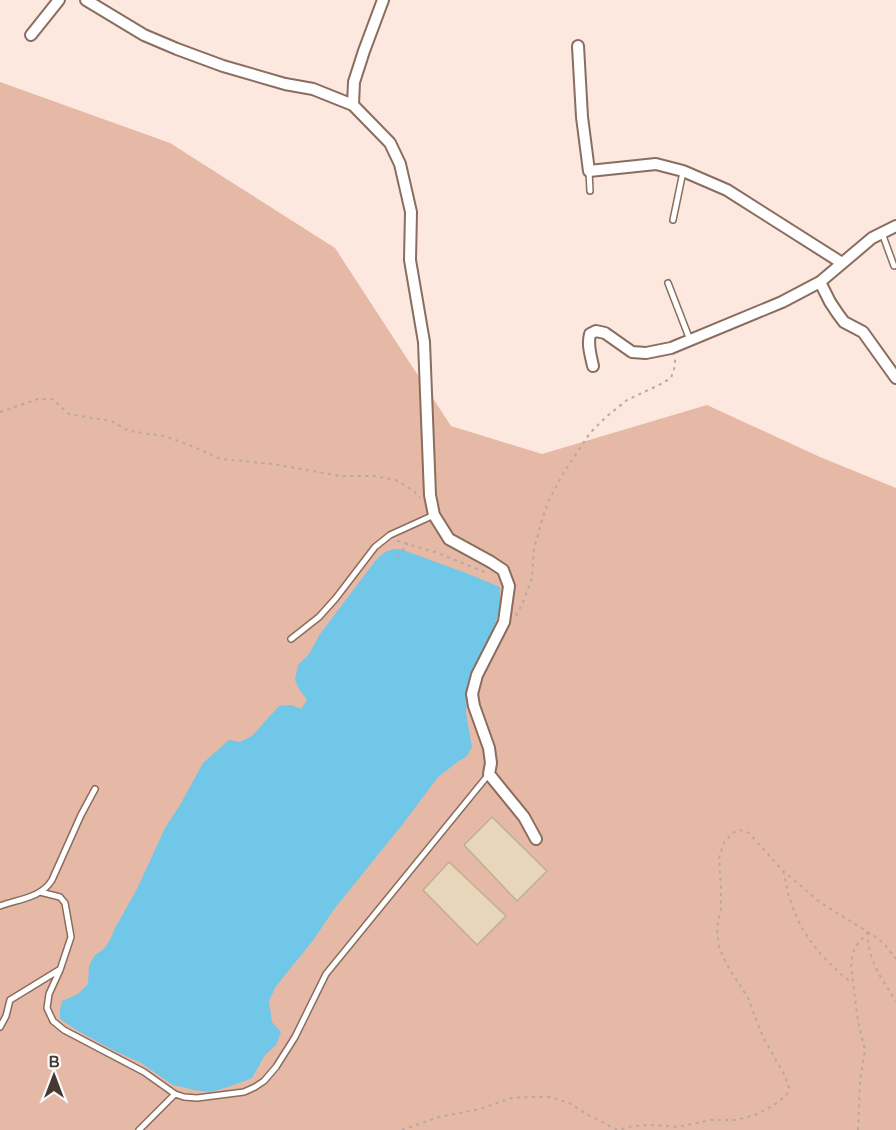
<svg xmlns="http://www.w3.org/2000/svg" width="896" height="1130" viewBox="0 0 896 1130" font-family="'Varela Round',sans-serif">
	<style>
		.green { fill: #e5b9a5 }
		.water { fill: #70c7e8 }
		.building { fill: #e8d6ba; stroke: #c1af93; stroke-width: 1.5 }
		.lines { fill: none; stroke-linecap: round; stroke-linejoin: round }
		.service-casing { stroke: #8a6d5f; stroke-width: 8 }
		.minor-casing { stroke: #8a6d5f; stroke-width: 14 }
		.path { stroke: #baa8a0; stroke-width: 2; stroke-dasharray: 3 4.5; stroke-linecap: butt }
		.service { stroke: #fff; stroke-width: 5 }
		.minor { stroke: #fff; stroke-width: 10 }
	</style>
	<rect width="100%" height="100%" fill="#fde8df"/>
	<path class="green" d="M0,82l170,61 165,105 116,178 91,28 165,-49 113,52 76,31v642h-896z"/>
	<path class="water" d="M394,549h6l66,24 34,14v23l-8,22 -21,47 -4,20 -1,14 6,34 -5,9 -11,7 -18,14 -36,48 -67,83 -24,35 -35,43 -7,15 3,21 9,10 -5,13 -11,10 -13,23 -18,7 -23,7 -17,-2 -21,-5 -32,-22 -28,-13 -35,-19 -18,-12v-9l2,-9 16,-7 10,-10 1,-18 5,-10 11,-8 6,-10 3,-8 23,-41 28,-61 15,-23 23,-42 26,-23 11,2 12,-6 27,-30 12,-1 10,4 6,-9 -8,-11 -4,-9 3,-15 11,-11 11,-20 56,-74 9,-8z"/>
	<path class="building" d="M492,817l55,54 -30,30 -53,-56z
		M449,862l57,54 -29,29 -54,-55z"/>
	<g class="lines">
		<defs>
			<path id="service" d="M589,171l1,20
				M673,220l10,-48
				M882,233l12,33
				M668,283l22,57
				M291,639l28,-22 17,-19 39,-51 15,-12 44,-20
				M40,892l20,5 5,6 6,34 -11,33 -11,24 -2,14 6,13 11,9 80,42 31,22 9,3 13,1 47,-6 11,-5 9,-6 12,-14 19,-30 31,-63 163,-200
				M0,906c19,-7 41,-8 52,-26l29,-65 14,-26
				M0,1027l6,-11 4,-16 49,-30
				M139,1130l36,-36"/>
			<path id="minor" d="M86,0l58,35 33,14 46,17 62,18 28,5 40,16
				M383,0l-19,51 -10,31 -1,23 37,38 10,21 11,48 -1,48 14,82 6,153 4,20 15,24 42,23 12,8 6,16 -5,36 -27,53 -5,19 2,12 15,42 2,15 -2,11 35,43 12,22
				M31,35l28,-35
				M578,46l4,71 7,54 67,-7 27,7 44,19 115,73
				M820,282l10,20 8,12 6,8 19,10 33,46
				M593,366c-2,-10 -6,-21 -3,-32l6,-3 9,2 27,19 14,1 25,-5 111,-46 38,-20 52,-44 24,-12"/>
		</defs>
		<use href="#service" class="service-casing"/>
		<use href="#minor" class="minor-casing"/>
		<path class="path" d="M0,412l38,-13h14l17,15 42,7 18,10 35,5 23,8 34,15 52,5 67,12h34l22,4 19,12 5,6
			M397,541l38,11 52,21
			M398,557l10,-14
			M516,616l8,-16 8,-22 2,-29 7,-26 8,-23 14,-26 27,-41 16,-16 21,-17 32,-15 12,-7 4,-12v-9
			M783,871c3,10 4,21 8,31 9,32 35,61 61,81
			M868,932c-1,27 14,48 28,69
			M402,1130l37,-13 41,-8 31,-11 20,-1h19l19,6 21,13 28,14 15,-4 17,-1 28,2 33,-7h25l19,-5 19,-10 12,-9 3,-8 -4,-12 -22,-39 -15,-39 -21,-33 -8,-18 -2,-19 4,-20v-20l-2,-30 5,-16 10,-10 6,-2 9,3 34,38 38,32 55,34 10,9 10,13
			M858,1130l2,-49 5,-31 -7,-29 -7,-54 1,-11 3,-9 12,-14"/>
		<use href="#service" class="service"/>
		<use href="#minor" class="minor"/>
	</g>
	<g transform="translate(54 1076)" stroke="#fafafa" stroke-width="4.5" paint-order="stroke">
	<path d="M0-4.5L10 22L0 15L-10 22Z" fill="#463933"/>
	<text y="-9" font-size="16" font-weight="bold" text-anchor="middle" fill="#463933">B</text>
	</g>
</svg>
